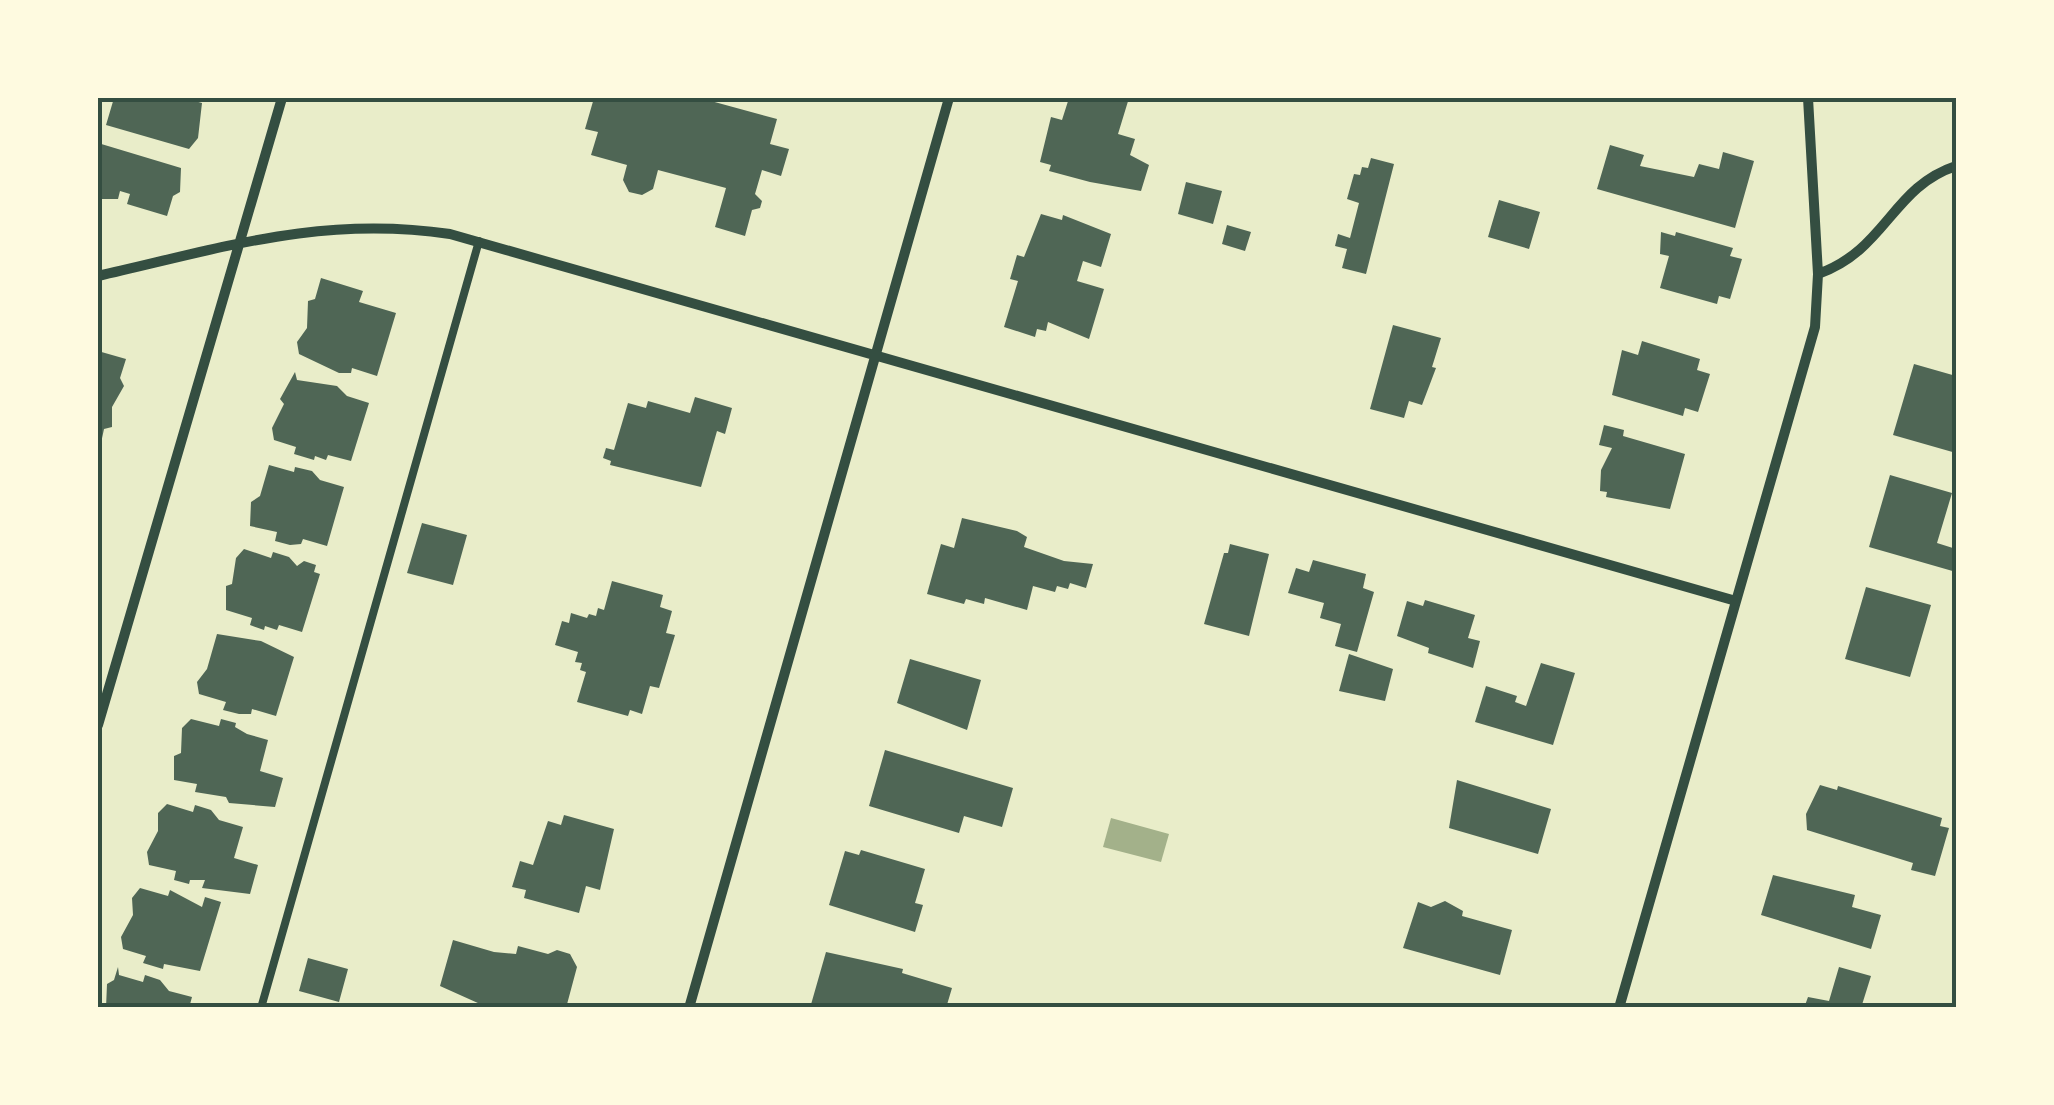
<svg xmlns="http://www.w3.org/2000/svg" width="2054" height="1105" viewBox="0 0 2054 1105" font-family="Merriweather,serif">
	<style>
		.water { fill: #a3b18a }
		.building { fill: #4f6655 }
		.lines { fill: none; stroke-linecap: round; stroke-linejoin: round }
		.service { stroke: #344e41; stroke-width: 8 }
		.minor { stroke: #344e41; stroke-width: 10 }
		.neatline { fill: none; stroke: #344e41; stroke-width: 4 }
	</style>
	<rect width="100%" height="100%" fill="#e9edc9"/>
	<path class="water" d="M1111,818l58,16 -8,28 -58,-15z"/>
	<path class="building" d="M114,98h70l18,5 -4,35 -9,11 -83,-24z
		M594,98h106l77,21 -7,25 19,5 -8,27 -19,-6 -7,24 7,7 -2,7 -8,2 -7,26 -30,-9 11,-39 -68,-18 -5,19 -11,6 -13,-3 -6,-12 4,-15 -36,-10 7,-23 -13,-3z
		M1069,98h60l-11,36 17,5 -5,16 19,10 -8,26 -51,-9 -41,-11 2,-6 -11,-3 11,-45 11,3z
		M98,143l83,25 -1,24 -7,4 -6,20 -40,-12 3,-10 -10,-3 -2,8h-20z
		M1610,145l34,10 -4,11 54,11 5,-13 20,5 4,-17 31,9 -19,67 -138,-39z
		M1371,158l23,6 -28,110 -24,-6 5,-19 -12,-3 3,-12 12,4 9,-35 -12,-4 7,-25 6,1 2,-8 6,1z
		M1186,182l36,9 -9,33 -35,-10z
		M1499,200l41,12 -11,37 -41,-12z
		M1041,214l21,6 1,-5 48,19 -10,33 -18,-6 -6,20 27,8 -15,50 -41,-17 -2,9 -9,-2 -2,8 -31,-10 14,-46 -8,-2 7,-24 7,2z
		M1227,225l24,7 -6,19 -23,-7z
		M1661,232l14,4 1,-4 57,16 -3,8 12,3 -12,40 -11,-3 -2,8 -57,-16 9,-32 -9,-2z
		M321,278l42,13 -4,11 37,11 -19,63 -25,-8 -1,5h-12l-40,-19 -2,-12 10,-14 1,-27 7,-2z
		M1393,325l48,13 -9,29 4,1 -14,37 -13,-4 -5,17 -34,-9z
		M1642,341l58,18 -3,11 13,4 -12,38 -13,-4 -2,8 -71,-21 10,-45 16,5z
		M98,351l28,8 -6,19 4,8 -12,21v20l-8,2 -3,14z
		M1914,364l42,12v77l-63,-18z
		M295,372l2,8 40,6 10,10 22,7 -18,58 -23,-6 -2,5 -11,-4 -1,4 -20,-6 2,-7 -22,-7 -2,-12 12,-24 -4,-5z
		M695,397l37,11 -7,26 -8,-3 -16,56 -91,-22 1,-4 -8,-3 3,-10 8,2 14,-47 18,5 2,-7 42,12z
		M1604,425l20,5 -1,6 62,18 -15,55 -64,-12 1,-5 -7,-1 1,-21 11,-22 -13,-3z
		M269,465l25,7 1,-5 17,4 8,9 24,7 -17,59 -24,-7 -2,5 -11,1 -15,-4 2,-9 -27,-6 1,-24 9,-6z
		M1890,475l62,18 -15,50 19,6v23l-87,-25z
		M962,518l55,13 10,6 -3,10 40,14 29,3 -7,24 -16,-5 -2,6 -11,-3 -2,6 -22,-6 -6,24 -42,-12 -1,6 -18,-5 -2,5 -37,-10 14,-50 13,4z
		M422,523l45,12 -14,50 -46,-12z
		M1230,544l39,10 -20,82 -45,-12 20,-71h4z
		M244,549l27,9 2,-6 16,5 8,9 7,-5 12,4 -2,7 6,2 -18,58 -23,-7 -2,5 -12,-4 -1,4 -14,-5 2,-7 -26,-8v-24l6,-2 4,-26z
		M1313,560l53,14 -3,14 11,4 -17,60 -22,-6 6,-22 -21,-6 4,-15 -36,-10 8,-25 13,4z
		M612,581l51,14 -3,12 12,4 -6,22 9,2 -16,53 -9,-2 -8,28 -12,-4 -2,6 -51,-14 9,-30 -6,-2 2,-7 -7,-1 3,-10 -23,-7 7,-24 7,2 2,-10 16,5 2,-4 7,2 2,-8 6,2z
		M1866,587l65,18 -21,72 -65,-18z
		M1425,600l50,15 -7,23 12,3 -7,27 -45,-15 1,-5 -32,-12 10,-35 16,5z
		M217,634l44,7 33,16 -18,59 -24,-7 -1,5h-12l-16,-4 3,-8 -27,-8 -2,-12 10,-13z
		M1349,654l44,15 -8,32 -46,-10z
		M910,659l71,21 -14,50 -70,-27z
		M1541,663l34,10 -22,72 -78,-23 11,-36 31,10 -2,6 11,4z
		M191,719l28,7 2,-7 15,4 -1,4 12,7 21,6 -8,31 23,7 -8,29 -46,-4 -3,-6 -31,-5 2,-8 -23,-4v-24l7,-3 1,-25z
		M885,750l128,38 -11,39 -38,-11 -5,17 -90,-27z
		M1457,780l94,29 -13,45 -89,-26z
		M1820,785l17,5 1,-4 104,32 -2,8 9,2 -14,48 -24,-6 2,-7 -106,-33 -1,-16z
		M167,804l26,8 2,-7 16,5 8,10 24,7 -9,31 24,7 -8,29 -48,-6 3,-8h-15l-1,4 -15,-4 2,-9 -27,-6 -2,-13 11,-21v-18z
		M564,815l50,14 -14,61 -14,-4 -7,27 -55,-15 2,-8 -14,-3 8,-26 13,4 15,-44 13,4z
		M861,850l64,19 -10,34 8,2 -8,27 -86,-27 16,-54 14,4z
		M1773,875l82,20 -3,12 29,8 -10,34 -110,-34z
		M140,888l28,8 2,-6 32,17 3,-10 16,5 -21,69 -36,-7 -1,5 -20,-6 3,-7 -23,-7 -2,-12 12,-22 -1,-17z
		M1445,901l18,10 -1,5 50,14 -12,45 -97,-27 15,-46 13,5z
		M453,940l41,12 22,2 2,-8 30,8 9,-4 13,4 7,13 -11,41h-77l-49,-22z
		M826,952l77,17 -1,4 50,15 -6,20h-136z
		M308,958l40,11 -9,33 -40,-11z
		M118,967l1,8 24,7 2,-7 15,5 9,11 23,6 -3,11h-83l1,-24 7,-4z
		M1839,967l32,9 -10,32h-57l4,-11 21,4z"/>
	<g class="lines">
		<path class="service" d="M261,1008l218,-767"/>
		<path class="minor" d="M1818,274c68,-24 74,-87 138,-108
			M98,276c124,-28 223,-61 352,-42l1286,367
			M98,725l184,-627
			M689,1008l260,-910
			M1619,1008l196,-681 3,-53 -10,-176"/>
	</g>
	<rect width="2054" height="1105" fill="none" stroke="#fefae0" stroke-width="200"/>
	<rect x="100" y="100" width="1854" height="905" class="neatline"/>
</svg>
